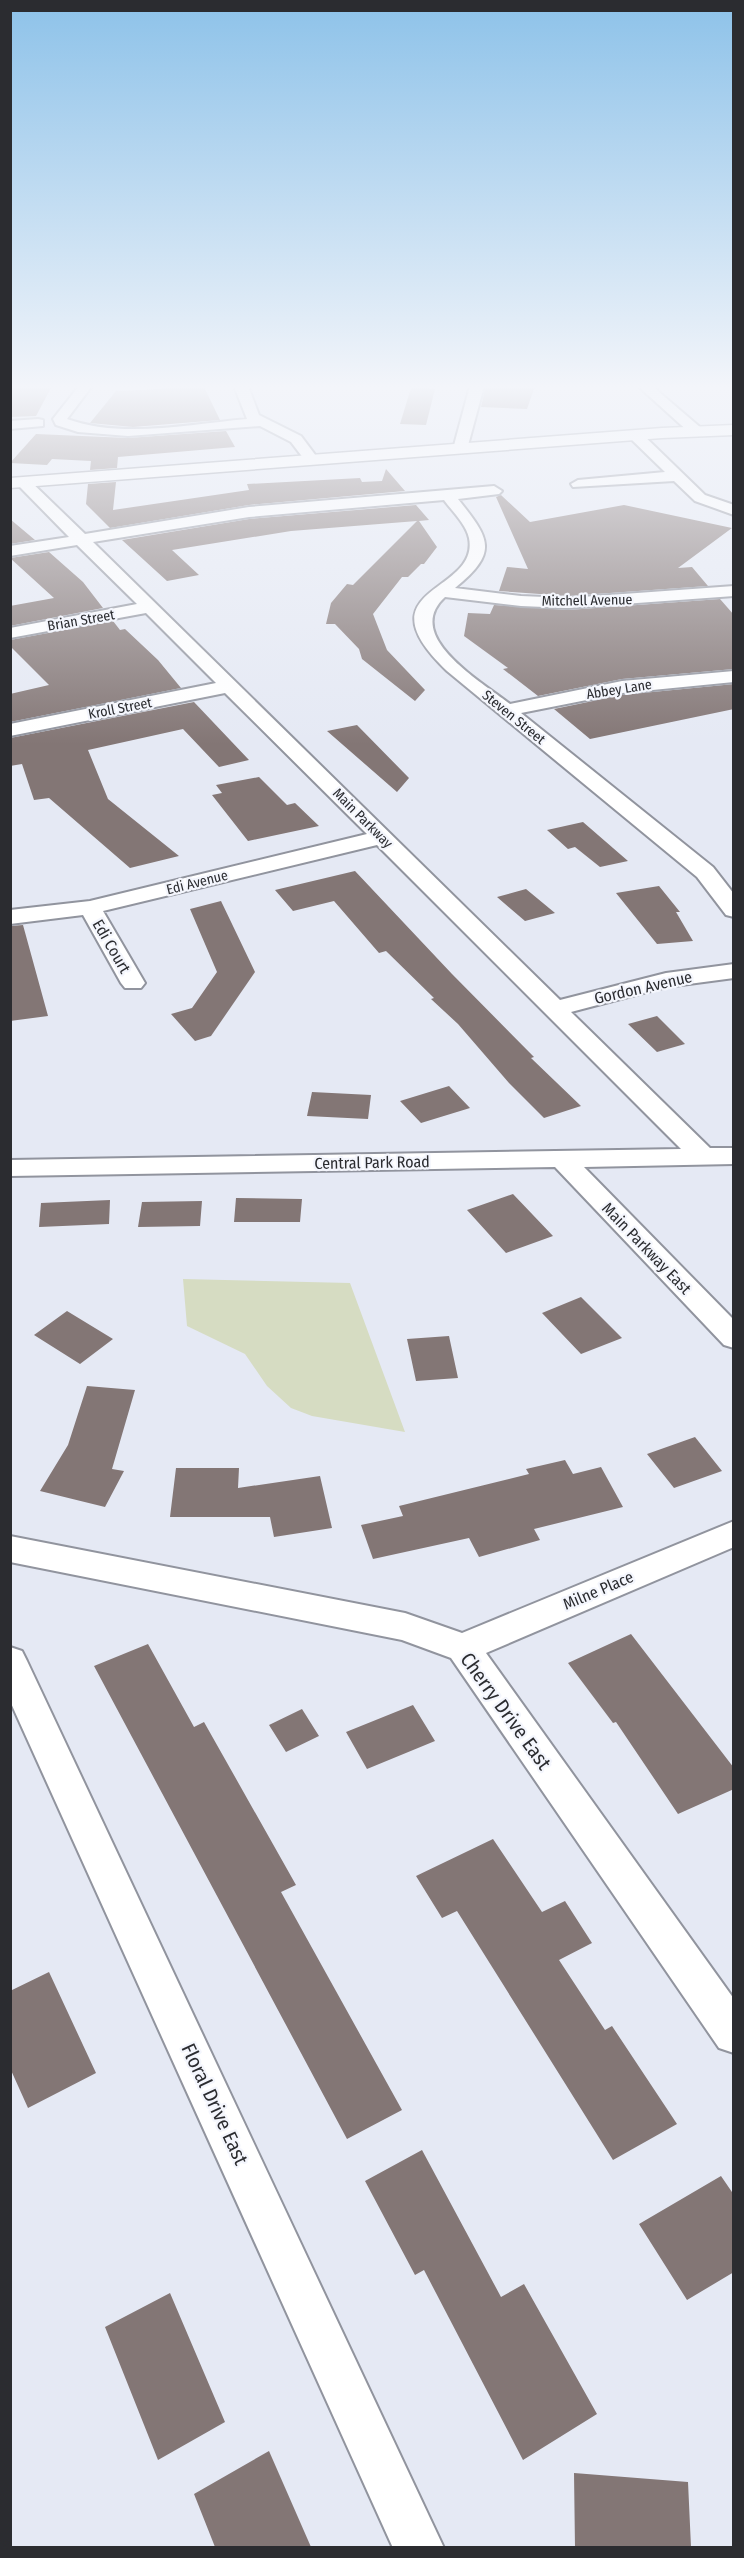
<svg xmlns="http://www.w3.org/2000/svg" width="744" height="2558" viewBox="0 0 744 2558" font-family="'Fira Sans Condensed',sans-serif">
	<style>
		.green { fill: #d6dcc2 }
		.building { fill: #837675 }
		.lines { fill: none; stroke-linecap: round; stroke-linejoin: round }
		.minor-casing { stroke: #91949e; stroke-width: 4 }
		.major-casing { stroke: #91949e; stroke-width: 3 }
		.minor { fill: #fff; fill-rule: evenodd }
		.major { fill: #fff; fill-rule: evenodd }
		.labels { text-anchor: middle; stroke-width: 4.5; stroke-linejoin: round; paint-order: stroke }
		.far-street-label { font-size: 14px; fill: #2b2c30; stroke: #f4f6fd }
		.street-label { font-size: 16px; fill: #2b2c30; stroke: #f4f6fd }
		.near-street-label { font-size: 20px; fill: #2b2c30; stroke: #f4f6fd }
	</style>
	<rect width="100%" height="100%" fill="#e5e9f4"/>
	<path class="green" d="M183,1279l167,4 55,149 -93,-16 -21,-8 -24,-22 -22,-32 -58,-28z"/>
	<path class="building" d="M10,386h42l-16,30 -26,1z
		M486,386h49l-8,23 -46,-2z
		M204,387l16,33 -87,7 -43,-4 26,-32z
		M411,388l24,1 -9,36 -26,-1z
		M226,431l9,16 -117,10 -1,11 -27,2 1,-9 -39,-2 -5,6 -37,-2 26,-29 92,4z
		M386,469l19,22 -156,14 -139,23 -24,-24 2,-20 28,-2 -3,28 136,-20 -2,-6 113,-6 2,4 20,-1z
		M501,495l29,27 94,-17 108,23 -54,40 14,-1 16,19 -140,10 -69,-5 8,-24 21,2 -32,-72z
		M416,505l13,15 -10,1 18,26 -13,17h-3l-13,13h-6l-29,37 14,36 38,40 -10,11 -53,-42 -3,-10 -24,-25h-9l5,-21 16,-19 6,1 64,-64 -126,10 -119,19 27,25 -32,6 -45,-41 127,-21z
		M10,519l25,21 -25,4z
		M49,552l34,30 20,26 -93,18v-20l44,-8 -44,-40z
		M720,599l14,16v54l-112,10 -84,17 -35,-27 5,-1 -44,-32 4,-23 22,1 4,-9 74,5z
		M113,621l7,9 5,-1 33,31 23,28 -171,34v-28l39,-9 -39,-39v-6z
		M734,684v25l-144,30 -36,-30 68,-14z
		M194,702l55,58 -30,7 -36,-38 -95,21 20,49 71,57 -49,12 -81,-70 -15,2 -12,-36 -12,2v-28z
		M357,725l52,53 -12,14 -70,-61z
		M259,777l28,28 8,-2 24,23 -71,15 -36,-46 10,-2 -6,-8z
		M583,822l45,39 -28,6 -25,-20 -7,2 -21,-19z
		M355,871l97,103 82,83 -3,1 50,48 -37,12 -35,-35 -51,-59 -27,-25 3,-1 -48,-47 -7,2 -45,-52 -41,10 -18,-21z
		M659,886l21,26h-4l17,29 -36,3 -41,-51z
		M526,889l29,24 -30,8 -28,-24z
		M221,901l34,71 -44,64 -16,5 -24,-27 21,-6 25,-36 -27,-63z
		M23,925l25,91 -38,5v-95z
		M657,1016l28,28 -28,8 -29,-28z
		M449,1086l21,22 -49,15 -21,-22z
		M312,1092l59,3 -3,24 -61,-3z
		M513,1194l40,42 -47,17 -39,-43z
		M236,1198l66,1 -2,23h-66z
		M110,1200l-1,24 -70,3 2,-24z
		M202,1201l-2,25 -62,1 4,-25z
		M581,1297l41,41 -41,16 -39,-41z
		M67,1311l46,28 -33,25 -46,-29z
		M449,1336l9,42 -42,3 -9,-42z
		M87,1386l48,4 -23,79 12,2 -19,36 -65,-16 28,-46z
		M695,1437l27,34 -48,17 -27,-34z
		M565,1460l8,14 28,-7 22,40 -89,22 6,11 -61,17 -10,-19 -96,21 -12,-34 42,-9 -4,-10 130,-32 -3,-5z
		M176,1468h63l-1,20 82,-12 12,52 -58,9 -4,-20h-100z
		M631,1634l103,134v21l-56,25 -62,-92 -3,1 -45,-60z
		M148,1644l46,83 10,-5 92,163 -15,7 121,218 -55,29 -253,-473z
		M413,1705l22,36 -68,28 -21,-37z
		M302,1709l17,27 -33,16 -17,-27z
		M493,1839l49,73 23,-11 27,42 -33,17 46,70 7,-4 65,98 -64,36 -156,-249 -15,7 -26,-42z
		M49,1972l47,101 -68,35 -18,-40v-77z
		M422,2150l79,147 23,-13 73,130 -74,46 -99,-190 -9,5 -50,-94z
		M721,2176l13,19v77l-47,28 -48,-76z
		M170,2293l55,129 -67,38 -53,-133z
		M269,2451l42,96h-96l-21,-53z
		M574,2473l114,9 3,65h-116z"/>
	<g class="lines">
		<defs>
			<path id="minor" d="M79,386h13l-25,33c55,20 123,5 180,0l-13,-33h14l11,29 42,21 18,24 -2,3h-10l-16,-21 -31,-16 -132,10 -50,-4 -22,-7 -3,-6z
				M470,386h14l-17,63 -7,4 -7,-4z
				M638,386h14l49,42v6h-10z
				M38,419l5,1v6l-33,3v-8z
				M635,431l5,1 65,63 29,10v10l-39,-14 -21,-20 -101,6 -2,-3 7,-4 87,-8 -35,-34 -2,-3z
				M23,478l5,1 57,55 164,-27 245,-21 8,5 -3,3 -41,5c32,40 41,53 -3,89l66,8 47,2 166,-12v10l-166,12 -47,-2 -76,-9c-43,39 36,84 65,107l112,-23 112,-10v11l-112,11 -101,20 192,154 21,27v23l-8,-2 -29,-38 -250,-206c-89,-85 33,-77 22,-133 -3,-14 -17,-27 -25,-38l-195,17 -156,25 467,458 106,-27 68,-9v14l-68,9 -95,25 139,136h24v16l-150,3 150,153v28l-10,-3 -169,-178 -545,9v-16l671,-11 -304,-304 -274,66 42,72 -4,5h-16l-4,-5 -38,-68 -73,9v-14l80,-9 277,-67 -142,-141 -215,43v-12l206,-41 -70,-70 -136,25v-10l127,-24 -60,-59 -67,11v-10l59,-9 -51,-52 -2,-3 2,-3z
				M734,1521v26l-248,106 248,346v54l-15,-5 -268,-390 -49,-18 -392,-78v-26l395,77 57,20z
				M10,1647l12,4 5,10 417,887h-51l-383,-847z"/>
			<path id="major" d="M734,425v10l-72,3 -652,50v-10l652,-50z"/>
		</defs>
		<use href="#minor" class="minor-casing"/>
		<use href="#major" class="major-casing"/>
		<use href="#minor" class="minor"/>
		<use href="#major" class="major"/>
	</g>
	<linearGradient id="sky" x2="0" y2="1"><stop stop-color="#8dc2e9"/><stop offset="0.52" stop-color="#f3f5fa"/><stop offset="1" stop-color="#f3f5fa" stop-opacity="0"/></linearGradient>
	<rect width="744" height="744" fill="url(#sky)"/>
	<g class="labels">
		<g class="far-street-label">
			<text transform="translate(587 600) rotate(-1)" y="5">Mitchell Avenue</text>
			<text transform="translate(81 620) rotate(-10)" y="5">Brian Street</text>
			<text transform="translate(619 689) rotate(-9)" y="5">Abbey Lane</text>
			<text transform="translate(120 708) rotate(-11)" y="5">Kroll Street</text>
			<text transform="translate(514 717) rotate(39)" y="5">Steven Street</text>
			<text transform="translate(363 818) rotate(45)" y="5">Main Parkway</text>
			<text transform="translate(197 882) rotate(-14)" y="5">Edi Avenue</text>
		</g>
		<g class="street-label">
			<text transform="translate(112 946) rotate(60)" y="6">Edi Court</text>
			<text transform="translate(643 987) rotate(-13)" y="6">Gordon Avenue</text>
			<text transform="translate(372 1162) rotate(-1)" y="6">Central Park Road</text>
			<text transform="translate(647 1248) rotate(46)" y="6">Main Parkway East</text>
			<text transform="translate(598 1590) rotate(-23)" y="6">Milne Place</text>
		</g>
		<g class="near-street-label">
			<text transform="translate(506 1711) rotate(54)" y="7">Cherry Drive East</text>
			<text transform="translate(215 2104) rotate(65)" y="7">Floral Drive East</text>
		</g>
	</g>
	<rect width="744" height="2558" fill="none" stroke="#2b2c30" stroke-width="24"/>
</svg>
